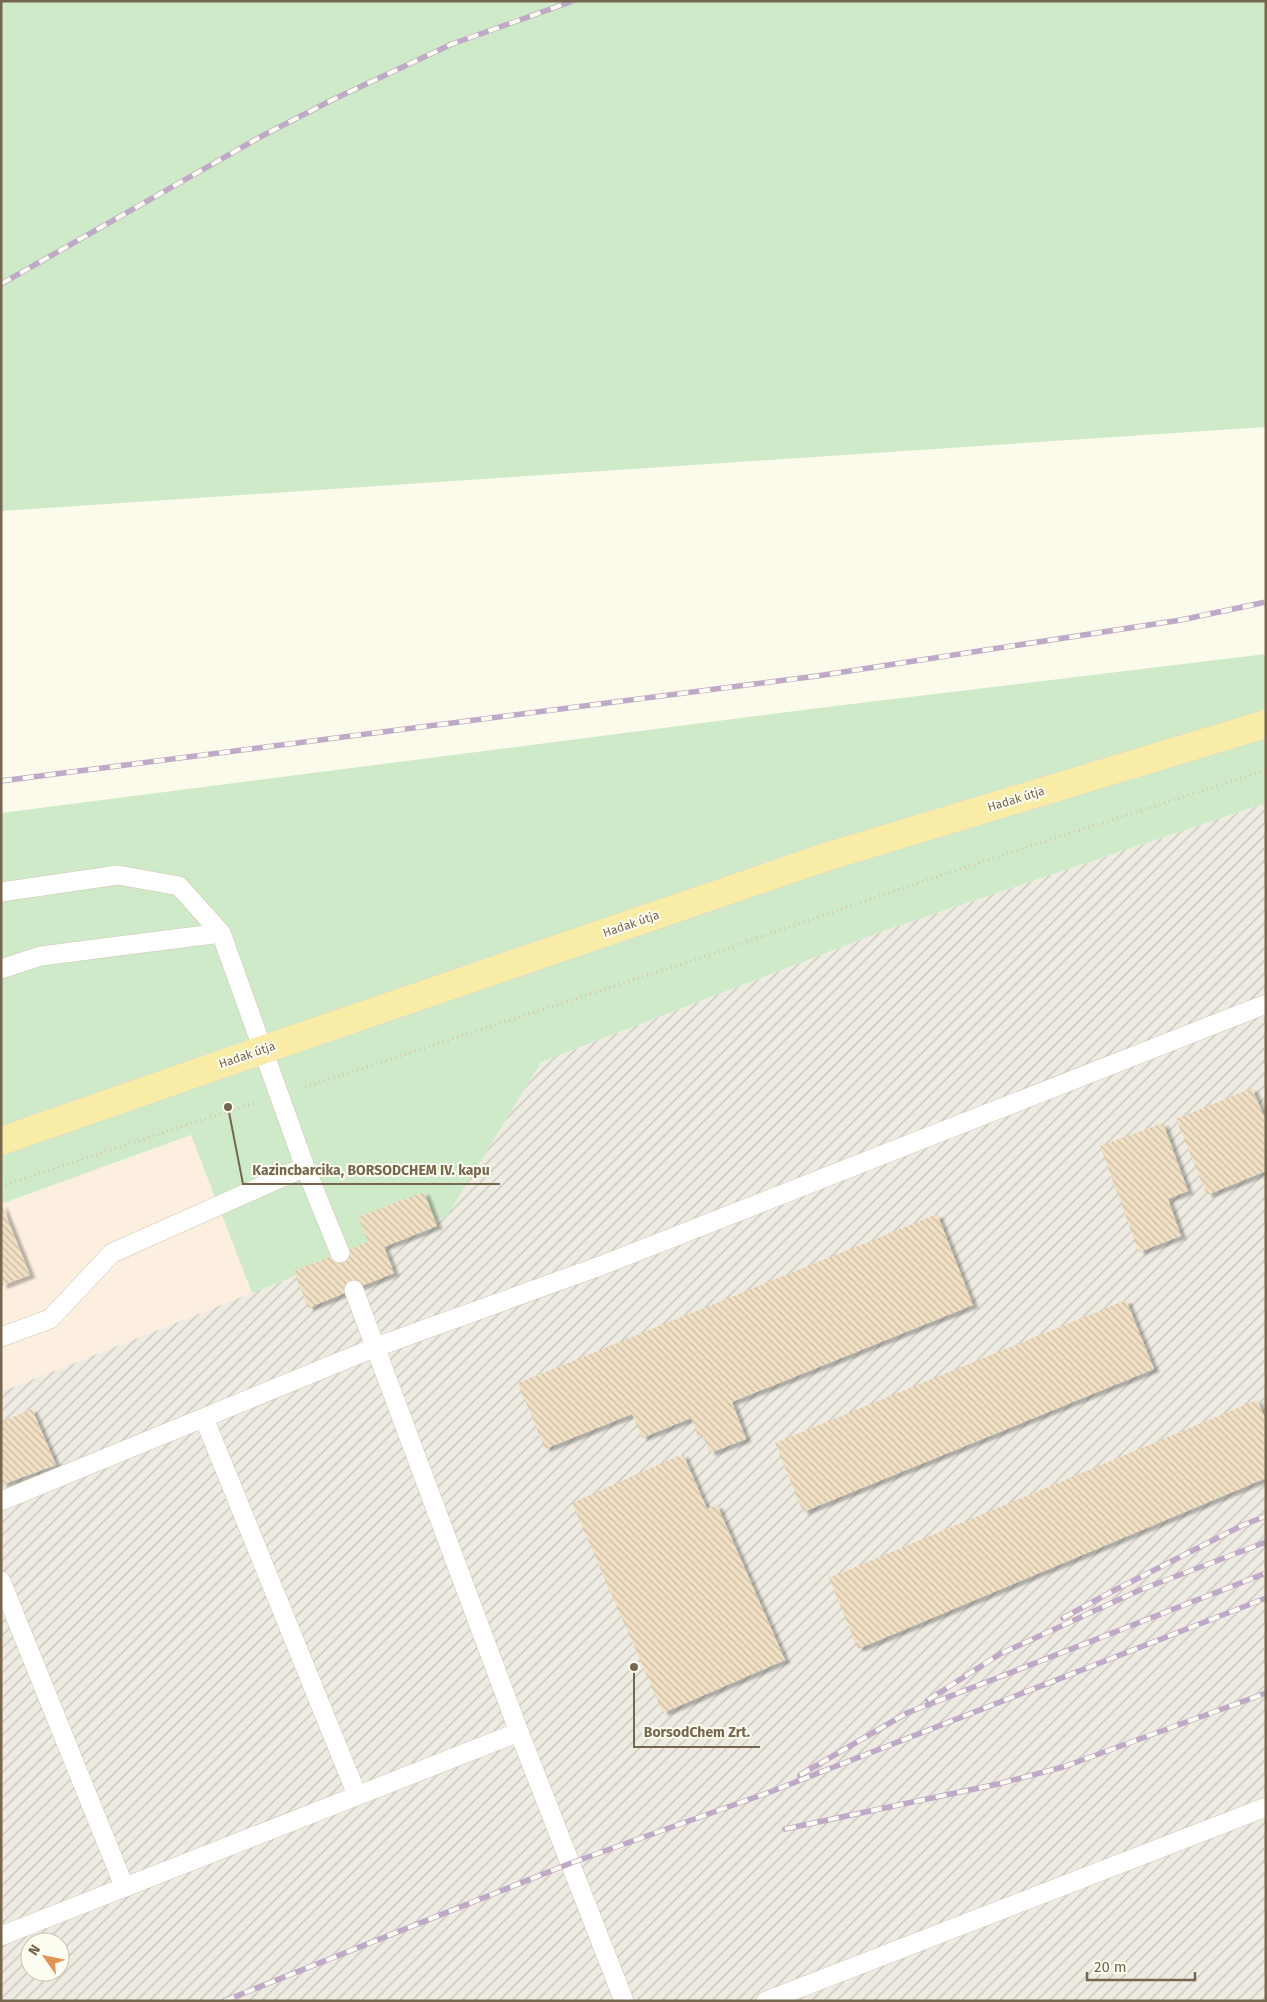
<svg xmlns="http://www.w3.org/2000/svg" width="1267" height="2002" viewBox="0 0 1267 2002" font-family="'Fira Sans',sans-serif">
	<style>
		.commercial { fill: #fcefe0 }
		.industrial { fill: url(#industrial-furrows); fill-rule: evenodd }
		.green { fill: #cfeac9 }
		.building { fill: url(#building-back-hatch); filter: url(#shadow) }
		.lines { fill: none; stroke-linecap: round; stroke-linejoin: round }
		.service-casing { stroke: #cfc5b0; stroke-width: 20 }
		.primary-casing { stroke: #dcd7d1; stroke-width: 29 }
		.path { stroke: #d7c4a6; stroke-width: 3; stroke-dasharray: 1 4; stroke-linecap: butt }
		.service { stroke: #fff; stroke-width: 19 }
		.primary { stroke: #f8eca7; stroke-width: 28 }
		.rail-casing { stroke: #c0a8c7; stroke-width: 5.5 }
		.rail { stroke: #fefdf2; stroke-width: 4; stroke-dasharray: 11; stroke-linecap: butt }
		.labels { text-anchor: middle; stroke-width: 4; stroke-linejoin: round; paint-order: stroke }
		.street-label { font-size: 12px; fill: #77664e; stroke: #fefdf2 }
		.leader { fill: none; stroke: #77664e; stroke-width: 2 }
		.callout-dot { fill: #77664e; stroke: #fefdf2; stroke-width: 2 }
		.callout-label { font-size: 14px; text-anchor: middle; font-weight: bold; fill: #77664e; stroke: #fefdf2; stroke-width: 4; stroke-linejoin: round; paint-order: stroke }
	</style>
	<defs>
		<pattern id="industrial-furrows" width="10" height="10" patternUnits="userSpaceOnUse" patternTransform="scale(1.25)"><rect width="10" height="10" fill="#eeebe3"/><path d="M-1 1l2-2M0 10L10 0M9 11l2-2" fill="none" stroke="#c6c2ba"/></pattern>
		<pattern id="building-back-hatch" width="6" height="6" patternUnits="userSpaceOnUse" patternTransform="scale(1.25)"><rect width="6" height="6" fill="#f1e0c4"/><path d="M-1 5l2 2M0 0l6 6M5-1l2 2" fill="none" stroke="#c8b9a1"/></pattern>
		<filter id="shadow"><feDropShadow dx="5.5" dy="3" stdDeviation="1" flood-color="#0004"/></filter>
	</defs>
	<rect width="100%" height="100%" fill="#fcfaeb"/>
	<path class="commercial" d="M191,1135l61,158 -251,99v-188z"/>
	<path class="industrial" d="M1266,803v1198h-1265v-609l445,-176 95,-154 345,-132zM30,1942h30v30h-30z"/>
	<path class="green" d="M1,1h1265v426l-1265,84z
		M1266,654v149l-380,127 -345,132 -94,154 -195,77 -61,-158 -190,69v-391l826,-106z"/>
	<path class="building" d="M1252,1088l14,33v50l-59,24 -31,-76z
		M1163,1123l25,68 -20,8 13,37 -42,16 -39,-106z
		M424,1192l13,34 -53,21 10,26 -86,35 -14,-37 74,-29 -10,-25z
		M1,1203l29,72 -29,11z
		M937,1214l36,91 -241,97 14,37 -36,14 -8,-19 -4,2 -7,-18 -49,20 -10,-24 -87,35 -27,-66z
		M1126,1300l28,69 -351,143 -28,-69z
		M1257,1400l9,20v58l-408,171 -29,-71z
		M32,1409l24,56 -55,20v-63z
		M683,1454l24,55 10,-4 68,155 -122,53 -91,-210z"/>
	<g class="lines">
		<defs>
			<path id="service" d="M1,892l117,-17 61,11 42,47 84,234 35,86
				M1,969l40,-13 180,-23
				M354,1290l165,442 105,269
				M1,1337l49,-18 62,-66 193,-86
				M204,1418l153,377
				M1,1501l375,-154 224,-81 666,-262
				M1,1581l123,305
				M1,1936l518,-204
				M766,2001l500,-194"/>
			<path id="primary" d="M1,1141l261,-91 564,-193 440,-133"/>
		</defs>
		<use href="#service" class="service-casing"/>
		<use href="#primary" class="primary-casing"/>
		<path class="path" d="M305,1087l380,-124 259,-89 322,-104
			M1,1186l253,-83"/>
		<use href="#service" class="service"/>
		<use href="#primary" class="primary"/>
		<defs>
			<path id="rail" d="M1,284l261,-148 70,-36 120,-56 121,-43
				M1,781l816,-105 364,-56 85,-18
				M1063,1618l46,-25 132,-67 25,-10
				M928,1700l72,-46 140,-64 126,-48
				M800,1775l107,-62 359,-140
				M785,1829l213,-45 65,-17 203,-74
				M224,2001l347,-138 199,-71 496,-194"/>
		</defs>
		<use href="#rail" class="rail-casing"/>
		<use href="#rail" class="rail"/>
	</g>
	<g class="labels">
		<g class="street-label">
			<text transform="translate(1016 799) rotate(-17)" y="4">Hadak útja</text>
			<text transform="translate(631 924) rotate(-19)" y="4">Hadak útja</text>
			<text transform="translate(247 1055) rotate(-19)" y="4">Hadak útja</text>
		</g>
	</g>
	<path class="leader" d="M228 1107L243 1184H500M634 1667L634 1747H760"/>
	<g class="callout-dot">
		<circle cx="228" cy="1107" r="5"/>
		<circle cx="634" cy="1667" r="5"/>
	</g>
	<g class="callout-label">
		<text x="371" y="1175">Kazincbarcika, BORSODCHEM IV. kapu</text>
		<text x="697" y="1737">BorsodChem Zrt.</text>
	</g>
	<rect width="1267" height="2002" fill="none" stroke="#77664e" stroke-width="5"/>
	<g transform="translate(45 1957) rotate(303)"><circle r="24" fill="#fefdf2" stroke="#c8c1b0"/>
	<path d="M0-4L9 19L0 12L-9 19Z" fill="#e19555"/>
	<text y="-8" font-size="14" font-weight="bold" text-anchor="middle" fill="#77664e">N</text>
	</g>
	<path d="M1087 1972v8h108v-8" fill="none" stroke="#77664e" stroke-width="2.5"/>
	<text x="1094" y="1972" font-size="15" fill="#77664e" stroke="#fefdf2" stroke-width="4" paint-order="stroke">20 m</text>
</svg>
